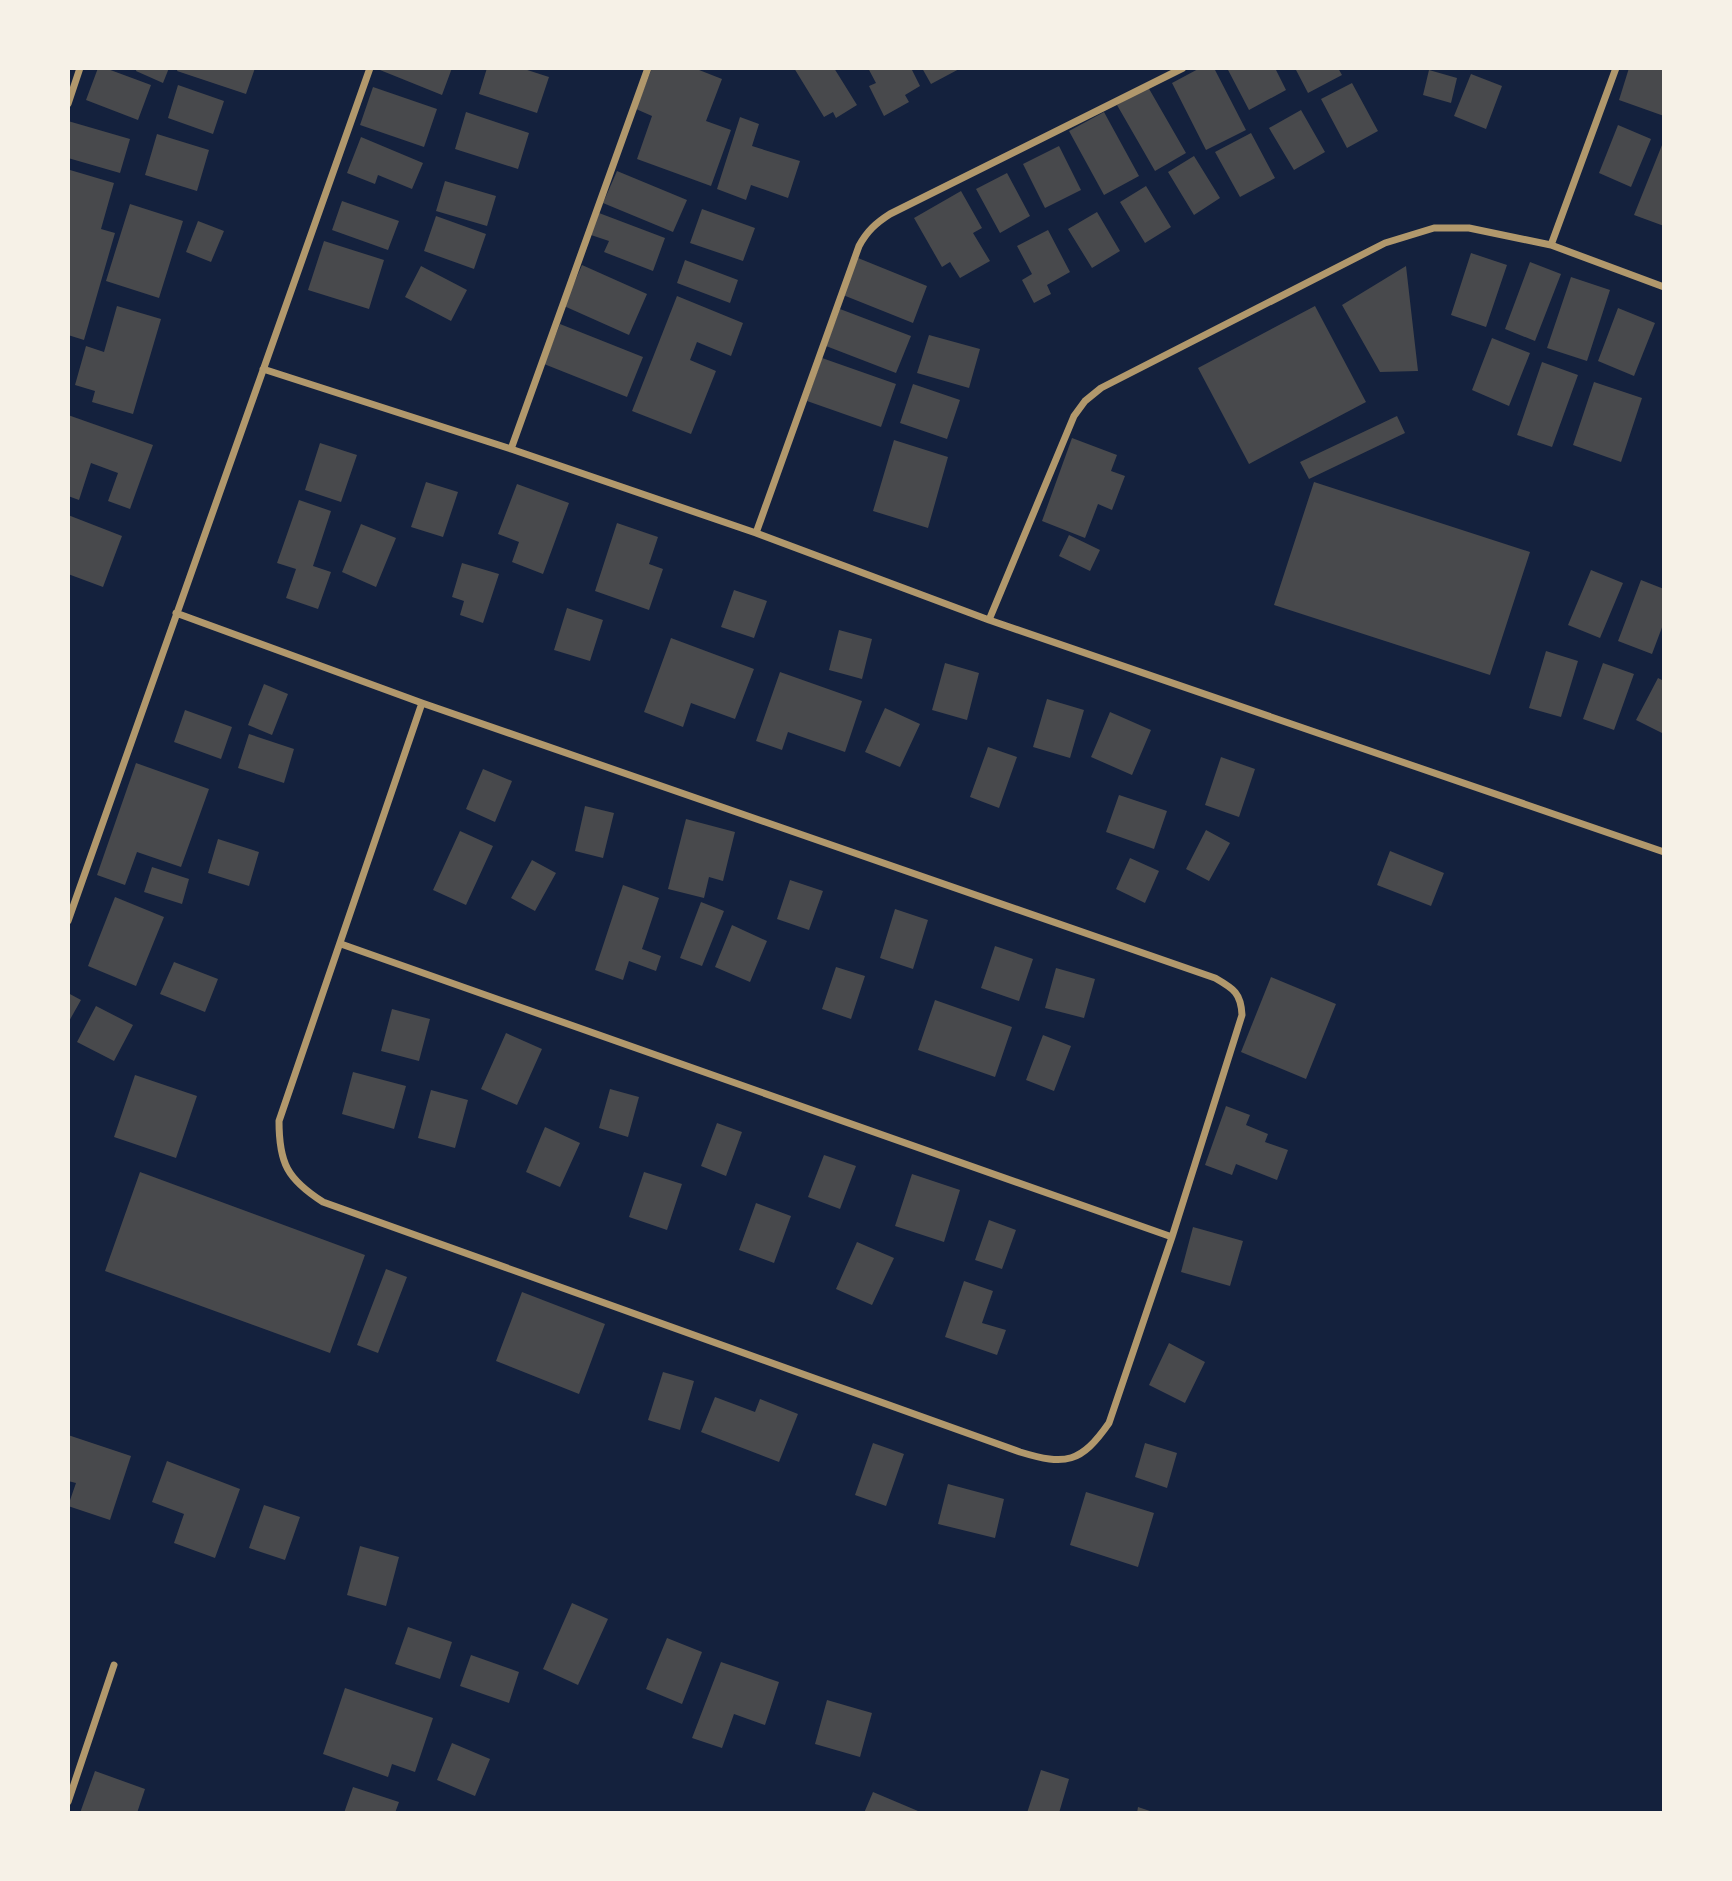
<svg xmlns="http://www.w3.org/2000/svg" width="1732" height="1881" viewBox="0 0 1732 1881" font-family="Overpass,sans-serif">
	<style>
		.building { fill: #48494c }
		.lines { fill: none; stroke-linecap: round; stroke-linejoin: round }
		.minor { stroke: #b1986c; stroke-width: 7 }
	</style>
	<rect width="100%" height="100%" fill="#14213d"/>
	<path class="building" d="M98,68h7l46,17 -13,35 -52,-20z
		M137,68h32l-6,15 -27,-12z
		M178,68h77l-9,26 -69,-23z
		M375,68h77l-10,27z
		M487,68h34l28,9 -12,36 -58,-19z
		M652,68h42l28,11 -16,42 25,9 -20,56 -74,-27 15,-43 -16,-7z
		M794,68h40l23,37 -21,13 -3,-6 -9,5z
		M868,68h43l9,18 -15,9 4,7 -25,14 -15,-30 7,-3z
		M922,68h39l-30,16z
		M1200,68h14l32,62 -40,20 -34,-67z
		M1227,68h48l11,22 -37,20z
		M1295,68h43l4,7 -34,18z
		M1629,68h35v48l-45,-16z
		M1429,70l28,8 -6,25 -28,-8z
		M1471,74l31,12 -16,43 -32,-13z
		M1352,83l26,48 -31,17 -26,-49z
		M178,85l46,16 -11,33 -45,-16z
		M373,87l64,22 -13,38 -64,-22z
		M1148,87l38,66 -31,18 -38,-66z
		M1301,110l24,42 -31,18 -25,-42z
		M466,112l63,21 -11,36 -63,-20z
		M1104,112l35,64 -35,19 -35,-64z
		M740,117l19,7 -7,22 48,15 -12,37 -37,-13 -5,15 -29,-11z
		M68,121l62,18 -10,34 -52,-15z
		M1618,125l33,14 -20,48 -32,-14z
		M1251,133l24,45 -35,19 -25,-45z
		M157,134l52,16 -12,41 -52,-16z
		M361,137l62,26 -11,26 -34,-14 -3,9 -28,-11z
		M1664,140v86l-30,-11z
		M1059,146l22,44 -36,18 -22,-44z
		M1194,156l26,42 -26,17 -26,-43z
		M70,170l44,13 -13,46 14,4 -31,107 -16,-5v-158z
		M617,171l70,29 -14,32 -70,-29z
		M1007,173l23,43 -30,17 -24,-44z
		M445,181l51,15 -9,30 -51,-15z
		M1146,186l25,41 -26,16 -25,-41z
		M961,191l21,37 -9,5 17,28 -30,17 -10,-16 -8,5 -28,-49z
		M342,201l57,20 -11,29 -56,-20z
		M130,204l53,17 -24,77 -53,-17z
		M702,209l53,19 -12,33 -53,-18z
		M1097,212l23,39 -28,17 -24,-39z
		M599,213l66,25 -12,33 -49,-19 5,-11 -18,-6z
		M436,216l50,18 -12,35 -50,-18z
		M198,221l26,10 -13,31 -25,-10z
		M1048,230l22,42 -23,13 4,9 -17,9 -12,-23 10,-6 -15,-28z
		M324,241l60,19 -15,49 -61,-19z
		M1471,253l36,12 -21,62 -35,-12z
		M858,258l69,28 -14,37 -70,-28z
		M685,260l53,20 -8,23 -53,-20z
		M1530,262l31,12 -26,67 -30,-12z
		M582,265l65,29 -18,41 -65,-29z
		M421,266l46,24 -16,31 -46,-24z
		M1406,266l12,105 -38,1 -38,-67z
		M1571,277l39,13 -23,71 -40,-13z
		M677,296l66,27 -12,33 -34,-14 -7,18 26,11 -25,63 -59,-23z
		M117,306l44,13 -28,95 -41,-12 3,-11 -20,-6 11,-39 18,6z
		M1315,306l51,96 -117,62 -51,-96z
		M1618,308l37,15 -21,53 -36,-15z
		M840,309l71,27 -15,37 -70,-27z
		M560,324l83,33 -16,40 -83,-33z
		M929,335l51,14 -11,39 -52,-15z
		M1492,338l38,15 -21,53 -37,-16z
		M822,358l74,26 -15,43 -74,-26z
		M1542,362l36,13 -26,72 -35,-12z
		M1594,382l48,16 -21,64 -48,-17z
		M913,384l47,16 -13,39 -47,-16z
		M68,415l85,30 -23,64 -22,-8 10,-28 -27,-10 -12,37 -11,-4z
		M1397,416l8,17 -96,46 -9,-17z
		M1072,438l45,17 -6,16 14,5 -13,34 -14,-6 -13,34 -43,-17z
		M894,440l54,17 -20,71 -55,-17z
		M320,443l37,12 -16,47 -36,-12z
		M426,482l32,10 -15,45 -32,-10z
		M1314,482l216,70 -40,123 -216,-70z
		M517,484l52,19 -26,71 -31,-12 7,-20 -21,-8z
		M299,500l32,11 -18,55 18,6 -13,37 -32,-11 10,-29 -19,-6z
		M68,515l54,21 -19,51 -35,-13z
		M617,523l41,14 -9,27 14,5 -14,41 -54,-19z
		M361,524l35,14 -20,49 -34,-15z
		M1069,535l31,15 -10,21 -31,-15z
		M462,563l37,11 -16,49 -23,-8 4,-14 -12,-4z
		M1591,570l32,13 -23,55 -32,-13z
		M1641,580l23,9v33l-12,32 -34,-13z
		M734,590l33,11 -13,37 -33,-11z
		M567,608l36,12 -13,41 -36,-11z
		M839,630l33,9 -10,40 -33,-9z
		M671,638l83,31 -19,50 -44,-16 -8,24 -39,-15z
		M1546,651l32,10 -17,56 -32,-9z
		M945,663l34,10 -12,47 -35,-10z
		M1603,663l31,11 -20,56 -31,-11z
		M780,672l82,29 -17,51 -57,-20 -6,18 -26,-9z
		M1658,678l6,3v53l-28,-14z
		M264,684l24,10 -16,41 -24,-10z
		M1047,699l37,11 -14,48 -37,-11z
		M885,708l35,16 -20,43 -35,-15z
		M185,710l47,17 -11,32 -47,-17z
		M1110,712l41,18 -19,45 -41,-18z
		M249,734l45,15 -10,34 -46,-15z
		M988,747l29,10 -18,51 -29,-11z
		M1221,757l34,12 -16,48 -34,-12z
		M136,763l73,26 -28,78 -44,-15 -12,33 -28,-10z
		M483,769l29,12 -17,41 -29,-13z
		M1119,795l48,16 -13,38 -48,-17z
		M585,806l29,7 -11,45 -28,-7z
		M686,819l49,13 -12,49 -14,-4 -5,21 -36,-9z
		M1206,830l24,13 -21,38 -23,-12z
		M460,831l33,15 -27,59 -33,-15z
		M218,839l41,13 -10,34 -41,-13z
		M1390,851l54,22 -13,33 -54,-21z
		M1130,858l29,13 -14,32 -29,-14z
		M532,860l24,13 -21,38 -24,-13z
		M152,867l37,12 -7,25 -38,-12z
		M790,880l33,11 -14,39 -32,-11z
		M623,885l36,13 -17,51 19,7 -5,15 -27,-10 -6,19 -28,-10z
		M115,897l49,20 -28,69 -48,-20z
		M701,902l23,9 -22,55 -22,-8z
		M895,909l33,11 -15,49 -33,-11z
		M732,925l35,16 -17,41 -35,-15z
		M995,946l38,13 -14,42 -38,-13z
		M174,962l44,17 -13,33 -45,-18z
		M836,967l29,9 -14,43 -29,-10z
		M1056,968l39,11 -11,39 -39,-10z
		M1271,977l65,27 -30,75 -65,-27z
		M68,993l13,7 -13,23z
		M935,1000l77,27 -17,50 -77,-27z
		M96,1006l37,19 -19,36 -37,-19z
		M392,1009l38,10 -11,42 -38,-10z
		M506,1033l36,16 -25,56 -36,-16z
		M1043,1035l28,11 -17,45 -28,-11z
		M353,1072l53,14 -12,43 -52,-15z
		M135,1075l62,21 -21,62 -62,-21z
		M610,1089l29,8 -11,40 -29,-9z
		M431,1090l37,10 -13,48 -37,-10z
		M1226,1106l24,9 -4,10 22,9 -3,8 23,8 -11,30 -41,-16 -4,11 -27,-10z
		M717,1123l25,9 -16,44 -25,-10z
		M545,1127l35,16 -20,44 -34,-15z
		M824,1155l32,11 -16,43 -32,-12z
		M140,1172l225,83 -35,98 -225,-82z
		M644,1172l38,12 -15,46 -38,-13z
		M912,1174l48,16 -16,52 -49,-16z
		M756,1203l35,13 -17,47 -35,-13z
		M989,1220l27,10 -14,39 -27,-9z
		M1193,1227l50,14 -13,45 -49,-14z
		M857,1242l37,16 -22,47 -36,-16z
		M386,1269l21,8 -29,76 -21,-8z
		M964,1281l29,10 -11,32 24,7 -9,25 -52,-18z
		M522,1292l83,32 -26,70 -83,-33z
		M1169,1343l36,19 -20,41 -36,-18z
		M663,1372l31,9 -14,49 -32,-10z
		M715,1397l40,15 5,-13 38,15 -19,48 -78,-30z
		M68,1435l63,21 -21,64 -42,-14 8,-23 -8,-2z
		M873,1443l31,11 -18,52 -31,-11z
		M1145,1443l32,10 -10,35 -32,-11z
		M167,1461l73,28 -25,69 -41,-15 10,-29 -32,-12z
		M948,1484l56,15 -9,39 -57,-14z
		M1086,1492l68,21 -16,54 -68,-22z
		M264,1505l36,12 -15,43 -36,-12z
		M360,1546l39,11 -13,49 -39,-11z
		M572,1603l36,16 -30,66 -35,-16z
		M408,1627l44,15 -12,37 -45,-15z
		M667,1638l35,14 -20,52 -36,-15z
		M471,1655l48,17 -10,31 -49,-17z
		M721,1662l58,20 -14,43 -31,-11 -12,34 -30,-10z
		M345,1688l88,30 -18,54 -23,-8 -4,13 -65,-23z
		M827,1700l45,13 -12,44 -45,-13z
		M452,1743l38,16 -15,37 -38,-16z
		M1041,1770l28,9 -10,34h-32z
		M95,1771l50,18 -8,24h-57z
		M353,1787l46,15 -4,11h-51z
		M873,1792l45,19 -1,2h-53z
		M1138,1807l15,5v1h-16z"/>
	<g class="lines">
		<path class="minor" d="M68,104l12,-36
			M1551,245l65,-177
			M263,369l248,80 245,84 233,87 675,232
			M511,449l137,-381
			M756,533l103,-287c8,-15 17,-23 31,-32l293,-146
			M176,613l246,90 793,275c19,11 26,15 27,37l-70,222 -63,186c-28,40 -43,43 -89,29l-697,-250c-36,-23 -44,-39 -44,-81l143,-418
			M989,620l85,-204 11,-15 16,-13 284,-145 49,-15h35l82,17 113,42
			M68,921l302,-853
			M341,944l831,293
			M68,1802l46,-137"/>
	</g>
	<rect width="1732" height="1881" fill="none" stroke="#f6f1e7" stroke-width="140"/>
</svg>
